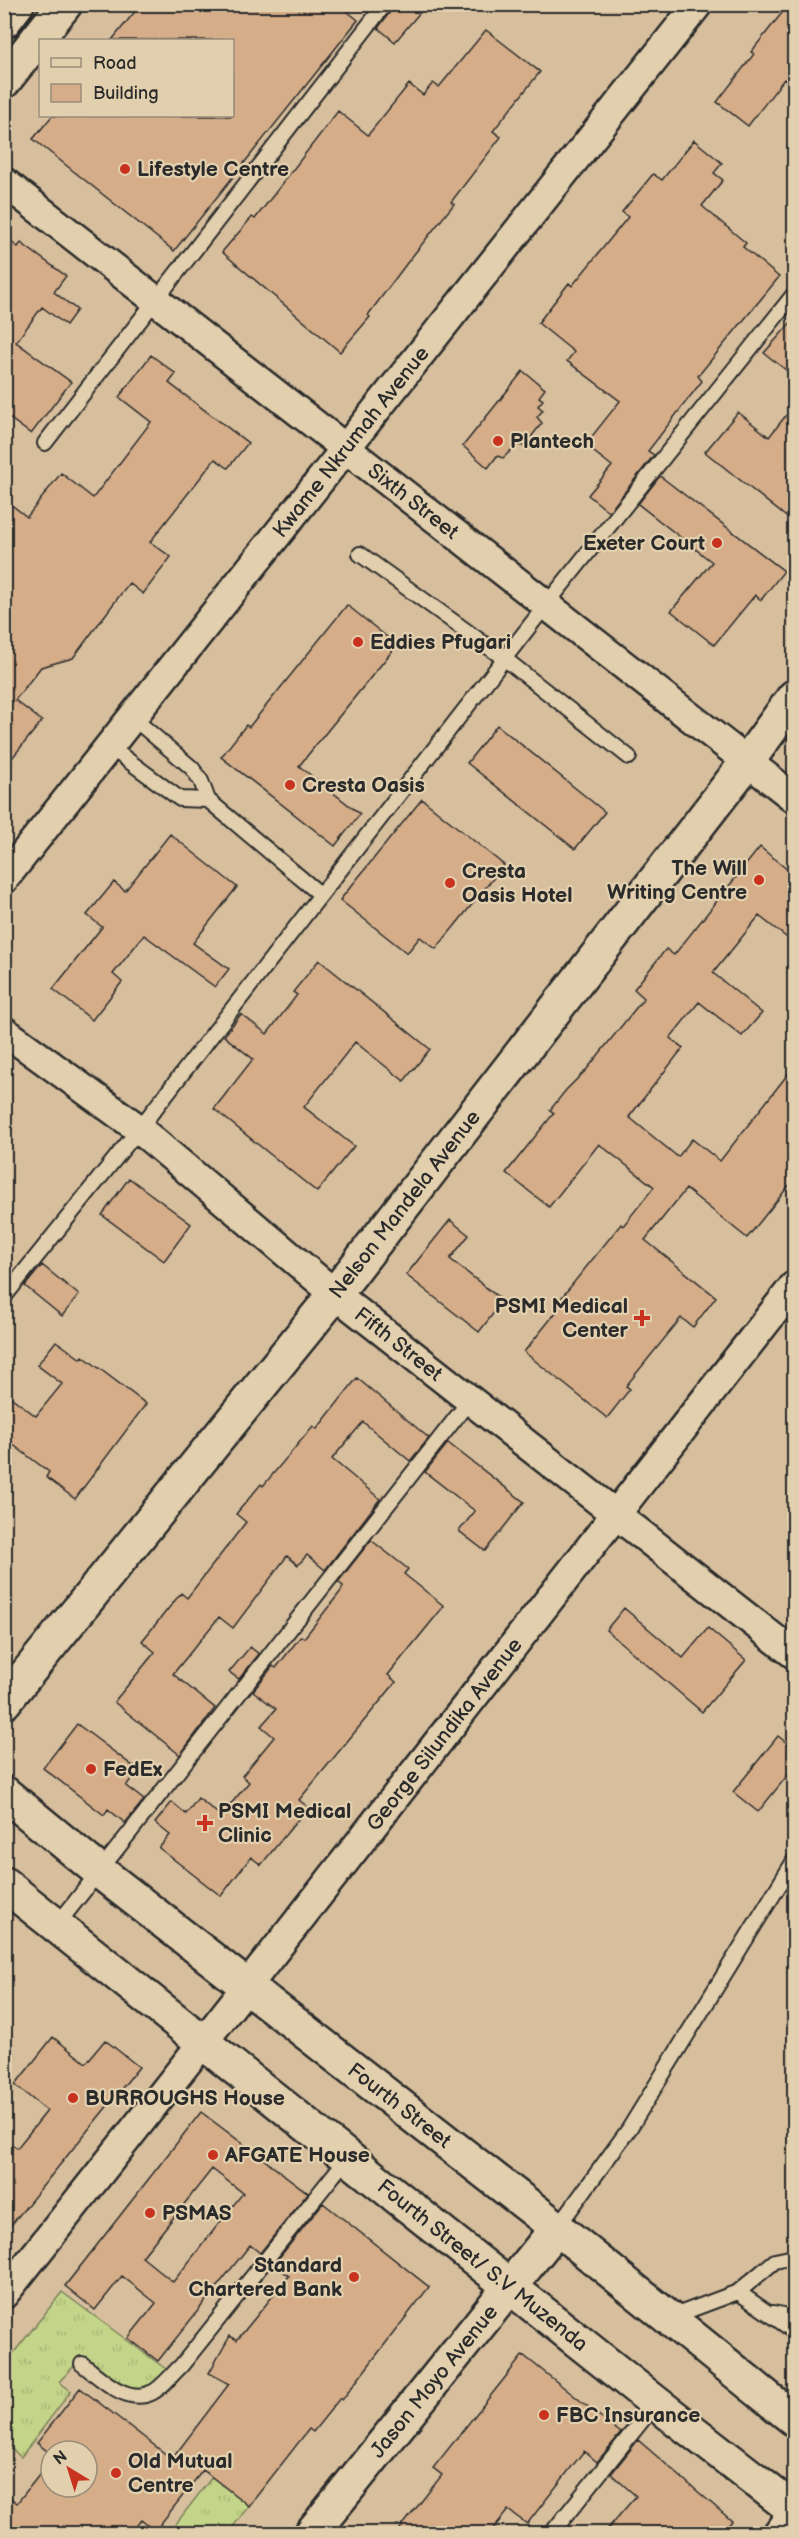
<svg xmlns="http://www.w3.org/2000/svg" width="799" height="2538" viewBox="0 0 799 2538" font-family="'Balsamiq Sans',sans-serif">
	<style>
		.built { fill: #d7bf9d; fill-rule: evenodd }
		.grass { fill: url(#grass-tufts); stroke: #78805a; stroke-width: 1.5 }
		.building { fill: #d5ad89; stroke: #2b2b2b; stroke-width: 1.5; fill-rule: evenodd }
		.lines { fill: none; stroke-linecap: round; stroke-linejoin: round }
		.lane-casing { stroke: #2b2b2b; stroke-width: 18 }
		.street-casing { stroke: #2b2b2b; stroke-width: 33 }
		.secondary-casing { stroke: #2b2b2b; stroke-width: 38 }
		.highway-casing { stroke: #2b2b2b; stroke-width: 38 }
		.lane { stroke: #e2cfad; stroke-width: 14 }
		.street { stroke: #e2cfad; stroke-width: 28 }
		.secondary { stroke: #e2cfad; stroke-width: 33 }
		.highway { stroke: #e2cfad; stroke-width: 33 }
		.poi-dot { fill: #c8321e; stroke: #e2cfad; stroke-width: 2 }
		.labels { text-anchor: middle; stroke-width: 4.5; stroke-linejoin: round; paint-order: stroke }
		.poi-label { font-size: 21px; font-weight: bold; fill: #2b2b2b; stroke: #e2cfad; text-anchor: start }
		.street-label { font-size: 21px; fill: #2b2b2b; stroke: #e2cfad }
	</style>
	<defs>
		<pattern id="grass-tufts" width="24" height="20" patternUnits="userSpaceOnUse" patternTransform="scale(1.5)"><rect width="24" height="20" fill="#c4d589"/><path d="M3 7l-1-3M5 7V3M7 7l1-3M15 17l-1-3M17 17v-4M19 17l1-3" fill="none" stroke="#a9b776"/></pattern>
	</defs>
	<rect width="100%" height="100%" fill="#e2cfad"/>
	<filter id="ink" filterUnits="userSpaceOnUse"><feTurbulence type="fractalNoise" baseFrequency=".0167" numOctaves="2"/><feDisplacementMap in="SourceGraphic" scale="12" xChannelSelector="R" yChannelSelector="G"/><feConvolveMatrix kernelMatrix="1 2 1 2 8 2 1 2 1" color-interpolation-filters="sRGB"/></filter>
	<g filter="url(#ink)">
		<path class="built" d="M5,5h789v2528h-789zM40,40h192v76h-192zM51,2451h36v36h-36z"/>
		<path class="grass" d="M62,2292l116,86 -20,19 -28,6 -55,-38 -16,17 12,9 -50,66 -16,-14 -1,-78z
			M212,2477l37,29 -21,27 -60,1z"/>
		<path class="building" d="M141,4h197l20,16 -184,231 -141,-112 19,-23h180v-76h-120z
			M396,4h31l-32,38 -17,-14z
			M789,4h6v84l-11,-9 -36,47 -31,-24 37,-48 -3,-2z
			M486,30l54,42 -47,59 8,6 -50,65 3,2 -47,59 -39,52 2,2 -30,35 -118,-100 30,-35 3,2 83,-108 30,24 41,-51 14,11 10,-12 6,4z
			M694,140l28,23 -8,10 9,7 -21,26 44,37 -3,4 36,30 -81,99 4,5 -54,70 6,4 -45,57 -21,-17 24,-29 -27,-21 35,-44 -53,-40 7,-9 -36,-29 31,-40 3,3 56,-69 -6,-5 31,-38 9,6z
			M4,237l14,10 3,-4 45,33 -12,16 23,18 -11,15 -24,-18 -26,35 55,40 -40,52 -27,-20z
			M795,318v59l-31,-24z
			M151,355l25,19 -7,9 79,60 -20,25 -13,-9 -65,83 21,15 -28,37 -14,-11 -56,75 -32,9 -26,33 27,21 -38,47v-269l23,18 34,-44 32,25 58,-76 -32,-25z
			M523,371l22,18 -6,8 4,3 -5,6 5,4 -6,7 5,6 -18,23 -7,-1 -14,13 -6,-2 -9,12 -25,-22z
			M795,404v120l-90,-72 33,-40 31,25z
			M660,476l124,95 -23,29 -6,-5 -41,50 -43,-34 41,-49 -74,-58z
			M347,605l50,40 -98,121 61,48 -25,32 -114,-89 25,-32 3,2z
			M497,725l108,87 -30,37 -108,-86z
			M422,799l82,66 -68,84 -16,-12 -13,16 -67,-53z
			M170,834l67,53 -44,56 36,26 -14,18 -71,-52 -31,39 9,8 -30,38 -39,-31 49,-62 -15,-12 27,-33 11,9z
			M760,847l35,29v68l-36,-28 -46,57 49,40 -20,23 -43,-34 -29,36 13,10 -54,69 49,40 14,-18 28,22 75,-96v113l-48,60 -61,-49 -41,51 71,57 -23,30 -12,-9 -55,68 4,3 -23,29 -83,-66 38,-47 -4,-3 63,-78 2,2 31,-39 -55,-43 -50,63 -43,-34 48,-60 -4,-3 16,-20 21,-21 57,-71 -10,-9 32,-40 8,6z
			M319,960l111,89 -26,32 -49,-39 -51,65 50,39 -37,46 -103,-83 39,-50 -29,-23 17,-22 26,20 30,-39 -4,-3z
			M129,1178l62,46 -27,37 -62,-46z
			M450,1220l19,15 -19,24 53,42 -24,31 -73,-57z
			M42,1265l37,30 -17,21 -37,-30z
			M56,1341l25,18 2,-3 63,48 -71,95 -29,-22 3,-5 -45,-34v-46l32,24 26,-32 -25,-19z
			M357,1378l72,60 -19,23 -47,-39 -31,37 48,40 -55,71 -18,-15 -9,10 -11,-9 -54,72 -14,-11 -46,57 42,34 -35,47 -66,-53 41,-50 -13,-11 39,-48 6,5 59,-76 -10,-8 25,-30 2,2 50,-60 4,3z
			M448,1443l76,59 -39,49 -26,-20 16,-20 -50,-39z
			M371,1540l37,29 -4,5 40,32 -56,69 8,7 -97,118 9,7 -47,58 -10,-8 -30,39 -62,-48 11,-13 -15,-12 17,-21 14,12 12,-16 23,18 28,-34 -7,-6 32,-39 -13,-11 15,-17 -23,-18 20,-25 3,2 25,-32 3,2 37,-47 2,-5 -5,-4z
			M624,1608l59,50 25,-30 38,32 -44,52 -96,-82z
			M250,1647l9,7 -20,25 -10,-7z
			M77,1724l61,46 -12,16 18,14 -19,23 -17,-14 -4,6 -61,-47z
			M778,1736l17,13v17l-37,46 -25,-20z
			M53,2037l33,26 19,-23 34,27 -135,167v-95l13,9 30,-37 -32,-26z
			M201,2112l107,81 -48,60 -10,-8 -92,116 -30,-23 28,-35 -34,-27 -27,34 -30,-24zM212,2169l31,24 -70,89 -31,-25z
			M323,2203l106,84 -87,113 -2,-2 -27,34 -4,-3 -60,77 -46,-36 -48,61 -14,-11 -11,14h-126v-41l13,10 34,-43v27h36v-36h-36v3l-14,-11 43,-55 92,71 57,-75 -20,-11 21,-37 7,4 52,-64 -15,-12z
			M523,2355l98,78 -24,29 -13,-11 -57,73 -19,-14 -19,24h-93l46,-59 -9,-7z
			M638,2440l94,81 -11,13h-118l33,-38 -25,-22z"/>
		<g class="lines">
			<defs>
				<path id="lane" d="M45,443l340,-439
					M360,554l145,105 124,98
					M133,718l59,50 9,13 7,19
					M110,747l70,52 28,1 113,95
					M4,1297l135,-168 407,-524 248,-311
					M57,1925l413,-525
					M557,2228l72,-99 165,-268
					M738,2292l37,-31 19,-4
					M773,2313l21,4
					M671,2317l67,-25 56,39
					M82,2364c19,14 45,42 71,28 10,-5 19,-18 28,-26l167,-209
					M551,2534l105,-131"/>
				<g id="street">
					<path id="s1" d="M4,182l790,616"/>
					<path id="s2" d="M4,879l694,-875"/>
					<path id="s3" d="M4,1031l135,98 196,165 459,360"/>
					<path id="s4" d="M4,2294c266,-334 527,-672 790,-1008"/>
					<path d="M777,2534l17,-24"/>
				</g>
				<g id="secondary">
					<path id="s5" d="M4,1702l331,-408 412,-532 47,-65"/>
					<path id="s6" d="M4,1793l95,78 458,357 237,191"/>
					<path id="s7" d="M4,1884l652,519 138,107"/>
					<path id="s8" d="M311,2534l246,-306"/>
				</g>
				<path id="highway" d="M4,21l13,-17
					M4,81l61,-77"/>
			</defs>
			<use href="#lane" class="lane-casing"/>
			<use href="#street" class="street-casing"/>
			<use href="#secondary" class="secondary-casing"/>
			<use href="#highway" class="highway-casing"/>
			<use href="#lane" class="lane"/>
			<use href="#street" class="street"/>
			<use href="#secondary" class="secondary"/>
			<use href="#highway" class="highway"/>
		</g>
	</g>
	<g class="poi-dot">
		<circle cx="125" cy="169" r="6"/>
		<circle cx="498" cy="441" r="6"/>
		<circle cx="717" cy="543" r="6"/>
		<circle cx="358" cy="642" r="6"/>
		<circle cx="290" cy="785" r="6"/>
		<circle cx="759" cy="880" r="6"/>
		<circle cx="450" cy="883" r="6"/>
		<path d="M639 1309h6v6h6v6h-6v6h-6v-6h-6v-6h6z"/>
		<circle cx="91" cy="1769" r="6"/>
		<path d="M202 1814h6v6h6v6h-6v6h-6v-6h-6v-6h6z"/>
		<circle cx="73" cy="2098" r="6"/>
		<circle cx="213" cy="2155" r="6"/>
		<circle cx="150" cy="2213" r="6"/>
		<circle cx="354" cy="2277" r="6"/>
		<circle cx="544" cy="2415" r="6"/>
		<circle cx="116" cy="2473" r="6"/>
	</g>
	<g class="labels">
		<g class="poi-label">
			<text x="137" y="176">Lifestyle Centre</text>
			<text x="510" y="448">Plantech</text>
			<text x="705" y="550" text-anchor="end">Exeter Court</text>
			<text x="370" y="649">Eddies Pfugari</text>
			<text x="302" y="792">Cresta Oasis</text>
			<text x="747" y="875" text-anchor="end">The Will<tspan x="747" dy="24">Writing Centre</tspan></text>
			<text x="462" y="878">Cresta<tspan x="462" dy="24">Oasis Hotel</tspan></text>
			<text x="628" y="1313" text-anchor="end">PSMI Medical<tspan x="628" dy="24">Center</tspan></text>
			<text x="103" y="1776">FedEx</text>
			<text x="218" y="1818">PSMI Medical<tspan x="218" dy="24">Clinic</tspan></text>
			<text x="85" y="2105">BURROUGHS House</text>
			<text x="225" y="2162">AFGATE House</text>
			<text x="162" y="2220">PSMAS</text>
			<text x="342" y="2272" text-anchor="end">Standard<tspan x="342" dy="24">Chartered Bank</tspan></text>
			<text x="556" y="2422">FBC Insurance</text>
			<text x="128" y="2468">Old Mutual<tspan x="128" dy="24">Centre</tspan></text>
		</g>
		<g class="street-label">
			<text dy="7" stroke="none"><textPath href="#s2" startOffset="558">Kwame Nkrumah Avenue</textPath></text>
			<text dy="7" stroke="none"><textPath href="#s1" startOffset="519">Sixth Street</textPath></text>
			<text dy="7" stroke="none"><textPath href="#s5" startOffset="639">Nelson Mandela Avenue</textPath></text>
			<text dy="7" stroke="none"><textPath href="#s3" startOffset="504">Fifth Street</textPath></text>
			<text dy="7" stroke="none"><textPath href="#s4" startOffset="712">George Silundika Avenue</textPath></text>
			<text dy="7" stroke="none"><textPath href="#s6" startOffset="504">Fourth Street</textPath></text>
			<text dy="7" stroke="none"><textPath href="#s7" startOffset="612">Fourth Street/ S.V Muzenda</textPath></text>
			<text dy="7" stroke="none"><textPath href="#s8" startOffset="196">Jason Moyo Avenue</textPath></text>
		</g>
	</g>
	<rect width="799" height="2538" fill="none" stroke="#e2cfad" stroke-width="24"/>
	<rect x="12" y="12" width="775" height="2514" fill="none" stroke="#2b2b2b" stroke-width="2" filter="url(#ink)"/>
	<rect x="39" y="39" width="195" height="78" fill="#e2cfad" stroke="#998d79" stroke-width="1.5"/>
	<rect x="51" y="58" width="30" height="9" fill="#e2cfad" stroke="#998d79" stroke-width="1.5"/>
	<text x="93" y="69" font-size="18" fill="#2b2b2b">Road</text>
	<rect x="51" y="84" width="30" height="18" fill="#d5ad89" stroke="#998d79" stroke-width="1.5"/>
	<text x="93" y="99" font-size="18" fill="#2b2b2b">Building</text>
	<g transform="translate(69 2469) rotate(322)"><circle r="28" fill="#e2cfad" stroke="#998d79" stroke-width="1.5"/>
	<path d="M0-4.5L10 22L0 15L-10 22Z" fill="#c8321e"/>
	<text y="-9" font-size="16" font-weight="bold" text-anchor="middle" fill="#2b2b2b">N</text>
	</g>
</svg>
